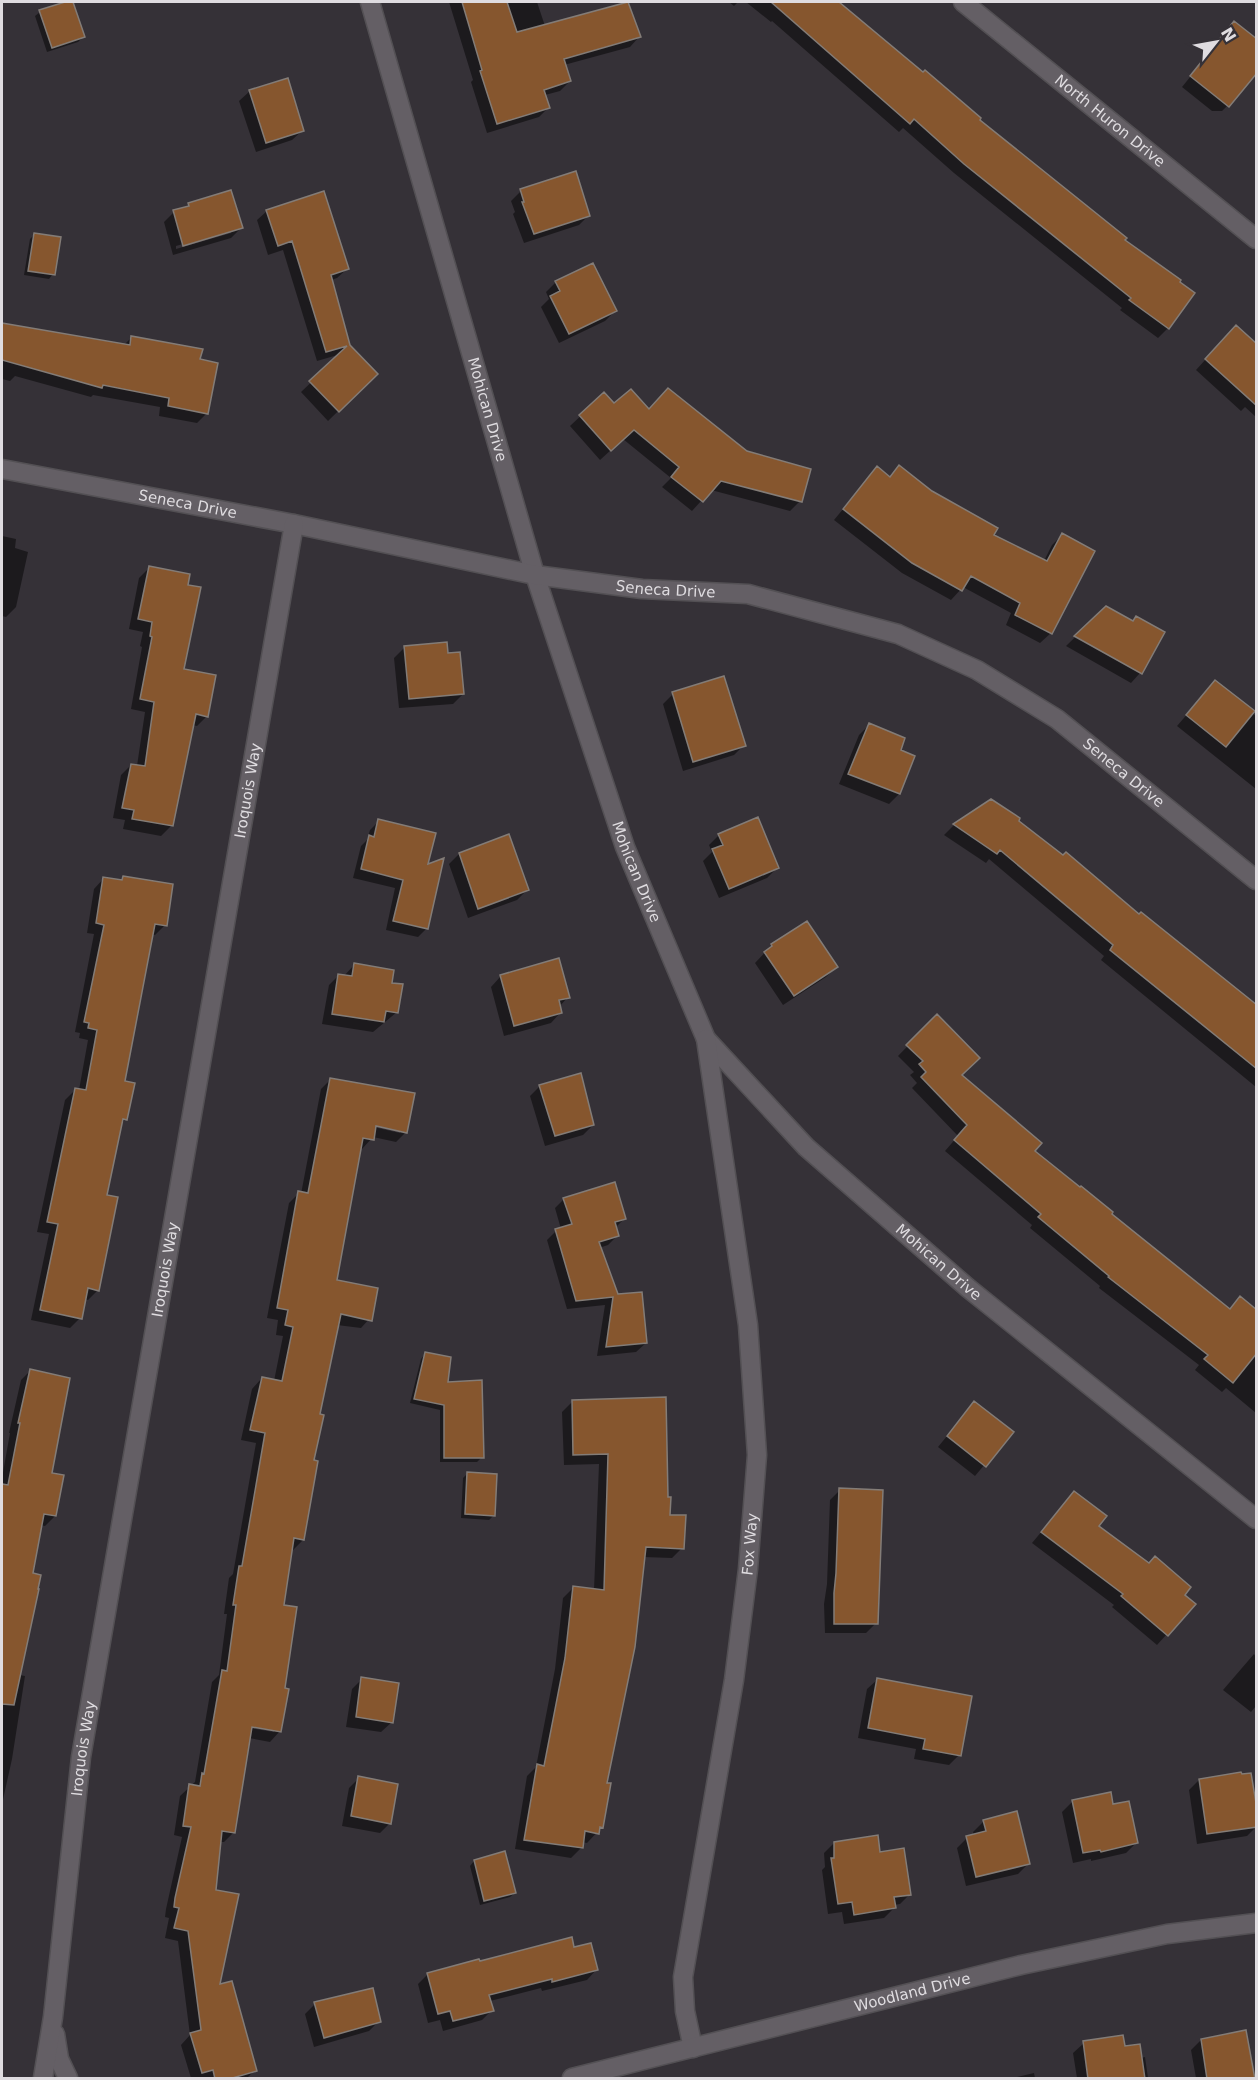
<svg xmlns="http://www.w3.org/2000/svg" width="1258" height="2080" viewBox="0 0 1258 2080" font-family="'DejaVu Sans',sans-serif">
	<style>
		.shadow { fill: #0007; fill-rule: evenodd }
		.building { fill: #86562e; stroke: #837c77; stroke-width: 1.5 }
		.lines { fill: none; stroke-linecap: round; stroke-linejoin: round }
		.minor-casing { stroke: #535054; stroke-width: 21 }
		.minor { stroke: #645f65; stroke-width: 18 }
		.labels { text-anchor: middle; stroke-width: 4.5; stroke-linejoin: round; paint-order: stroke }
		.street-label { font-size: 15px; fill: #dfdce0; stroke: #353137 }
	</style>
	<rect width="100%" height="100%" fill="#353137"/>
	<path class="shadow" d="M72,2l11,35 -5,5 -31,10 -12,-36 5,-4z
		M449,2h88l8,24 94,11 -9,10 -66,18 6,16 -10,10 -15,4 4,12 -10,10 -52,16 -16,-51 2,-2z
		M729,2h9l-4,4z
		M746,2h90l142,118 141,125 49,83 -10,10 -38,-28 2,-2 -168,-135 -51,-45 -4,4 -127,-111 -1,1z
		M1234,23l-1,77 -11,11h-10l-30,-24z
		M250,91l53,39 -11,10 -36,12 -17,-51z
		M521,191l68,24 -10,10 -55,18 -11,-29 2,-2 -4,-11z
		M189,205l52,23 -10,10 -58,17 -9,-33 10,-10 11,-4zM231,230v3l-55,16v-3z
		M267,211l80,58 -10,9 -6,2 18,65 27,29 -48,47 -27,-29 40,-38 -24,7 -34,-111 -15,5 -11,-35z
		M34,235l19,39 -4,5 -25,-4 6,-36z
		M556,282l59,29 -10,10 -46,22 -18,-36 8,-8 -3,-7z
		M2,324l122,21 8,-8 67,23 8,53 -10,10 -38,-7 1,-9 -67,-12 -2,2 -76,-21 -5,5 -8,-2z
		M1226,337l30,9v71l-11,-10 -4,4 -45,-41z
		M604,394l10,11 35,6 98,42 53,48 -10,10 -79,-21 -19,21 -30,-24 9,-9 -48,-39 -23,21 -30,-34z
		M899,467l93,68 52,26 8,-16 10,-10 31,17 -42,81 -11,10 -34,-18 5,-12 -48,-26 -12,13 -49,-27 -68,-53 43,-52 12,10z
		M2,536l14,3 -1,9 13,4 -12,55 -10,10 -4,-1z
		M149,568l34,103 24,45 -10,10 -5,-1 -21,101 -10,10 -38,-7 2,-9 -12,-2 8,-43 10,-10 6,1 8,-54 -14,-3 11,-62 -2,-1 3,-14 -14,-3 10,-51z
		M1106,607l26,15 4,-4 27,15 -23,40 -9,10 -65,-37z
		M404,648l43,7 16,39 -10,10 -54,4 -5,-50z
		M1215,682l41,34v73l-79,-63z
		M673,694l71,51 -10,10 -51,16 -20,-67z
		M869,725l30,26 14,6 -14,37 -10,10 -50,-20 20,-49z
		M991,800l265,208v79l-155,-127 3,-4 -115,-97 -3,4 -42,-28 10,-10z
		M379,821l47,45 1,62 -9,9 -32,-7 9,-42 -42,-10 8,-32 6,-6 3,-10z
		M719,835l58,33 -10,10 -48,20 -16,-37 9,-9 -3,-7z
		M459,854l68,36 -10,10 -49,18 -19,-54z
		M123,877l42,48 -10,10 -4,-1 -27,149 2,36 -6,6 -15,72 -7,93 -10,10 -4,-1 -4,19 -10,10 -39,-8 18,-86 -12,-2 28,-132 10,-10h4l9,-50 -9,-2 1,-5 -5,-1 19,-98 -7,-1 7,-44 10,-11 16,3z
		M772,945l64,22 -10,10 -43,28 -28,-42z
		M354,965l36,19 7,28 -24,20 -51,-8 7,-39 10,-10 5,1z
		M501,976l67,21 -9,10 2,5 -10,11 -47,13 -13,-49z
		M937,1016l23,60 73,75 196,159 11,-11 16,54v60l-30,-25 -4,4 -27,-22 4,-5 -100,-77 1,-2 -70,-58 2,-3 -87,-74 13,-15 -46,-48 5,-5 -7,-8 4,-3 -16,-16z
		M331,1079l75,53 -10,10 -23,-5 -11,12 -3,-1 -24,133 36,36 -10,11 -24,-3 -19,90 -15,125 -10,10 -2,-1 -9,58 1,83 -3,41 -10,11 -21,-4 -15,94 -10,10h-4l-5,49 3,95 37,84 -8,8h-56l-10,-33 9,-10 -12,-94 -13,-3 4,-20 -4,-1 1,-8 16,-72 -8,-2 6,-39 15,-14 17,-100 7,-7 8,-61h-3l5,-36 4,-4 23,-131 -15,-3 11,-51 10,-11 12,3 9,-45 -7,-1 2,-15 -11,-2 22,-115 10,-10 2,1 20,-105zM369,1123l31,7v3l-31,-7zM245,1724l29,5v3l-30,-5z
		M540,1086l53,39 -10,10 -38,11 -15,-50z
		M564,1199l60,20 -9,9 2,8 -9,9 -9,3 18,48 29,47 -10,9 -39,4 8,-51 -38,4 -20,-69 9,-9 5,-2 -6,-21z
		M425,1354l21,29 36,74 -5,5h-37v-52l-30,-7 11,-44z
		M30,1371l20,103 5,42 -10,10 -5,-1 -9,49 -12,101 6,1 -13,83 -10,45v-326l8,-45h-1l12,-53z
		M572,1402l95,96 2,18 13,32 -10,10 -29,-1 -38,227 -3,43 -15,16 -5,-1 -1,6 -10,10 -56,-9 12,-73 9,-9 19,-98 8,-71 10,-10 21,2 5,-126 -35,1 -2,-53z
		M974,1403l38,29 -37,44 -37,-29z
		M467,1474l27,41 -5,5 -28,-2 2,-40z
		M840,1490l36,133 -10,10h-41l-1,-29 3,-20 3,-84z
		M1074,1493l23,33 97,78 -37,41 -45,-38 2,-2 -82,-62z
		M1254,1654l2,3v49l-5,6 -28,-22z
		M362,1679l30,43 -11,10 -35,-5 6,-38z
		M878,1679l81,76 -10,10 -35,-6 2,-10 -58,-11 9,-49z
		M359,1778l31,45 -10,10 -38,-7 7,-38z
		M1199,1780l57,47 -9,9 -50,8 -8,-54z
		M1109,1794l3,11 24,38 -10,10 -35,8v-2l-18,4 -11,-51 10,-10z
		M1016,1813l12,51 -10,10 -52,12 -9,-38 10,-10 7,-2 -1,-4 10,-10z
		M834,1843l45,10 31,41 -10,10 -6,1v3l-10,10 -40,6 -2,-12 -14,2 -6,-44 3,-3 -1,-14z
		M474,1861l41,32 -5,4 -30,8 -10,-39z
		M573,1949l24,20 -10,11 -45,11 -1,-3 -51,13 2,9 -10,10 -39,11 -3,-11 -12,3 -10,-39 10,-10 51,-11z
		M315,2004l64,17 -10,10 -55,16 -9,-33z
		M1201,2040l52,38h-57l-5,-28z
		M1084,2043l40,5 17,10 4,-1 3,21h-71l-4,-25z
		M1034,2073l1,5h-22z"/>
	<path class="building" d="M65,2h8l12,35 -33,11 -13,-38z
		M462,2h45l10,30 111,-30 13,35 -77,22 7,22 -27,9 6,18 -53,16 -17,-53 2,-1z
		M771,2h68l84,70 2,-2 56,48 -1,2 147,118 -2,2 56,40 -1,2 15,11 -26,36 -40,-29 2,-2 -167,-134 -50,-45 -4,5z
		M1234,21l23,18v34l-28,34 -39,-31z
		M288,78l16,53 -38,12 -17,-53z
		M576,171l14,45 -56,18 -12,-32h2l-4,-13z
		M231,190l12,38 -60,18 -10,-36 16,-4 -1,-3z
		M324,191l25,78 -18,6 19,70 28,29 -39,38 -30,-31 38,-35 -21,6 -34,-111 -14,5 -12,-36z
		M34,233l27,4 -6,38 -27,-4z
		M593,263l24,48 -48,23 -19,-38 10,-5 -5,-10z
		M2,323l128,22 1,-9 72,13 -3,10 18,4 -10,51 -40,-8 1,-8 -66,-13 -1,3 -100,-28z
		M1236,325l21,19v62l-52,-47z
		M668,388l79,63 64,18 -9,33 -81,-21 -18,21 -32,-25 8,-10 -45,-37 -23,21 -32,-36 25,-23 10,11 17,-14 18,20z
		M899,465l33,26 66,37 -4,7 53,26 15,-28 33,18 -43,83 -37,-19 5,-12 -49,-27 -9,15 -50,-28 -69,-54 34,-43 13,11z
		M149,566l41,8 -2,11 13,2 -17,82 32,6 -8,42 -12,-3 -23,112 -41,-7 2,-9 -12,-2 9,-44 14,2 9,-64 -14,-3 12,-62 -2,-1 2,-14 -14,-3z
		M1106,606l27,15 3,-5 29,16 -23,42 -68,-38z
		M447,642l1,11 12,-1 4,42 -55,5 -5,-53z
		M724,676l22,70 -53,16 -21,-70z
		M1215,680l40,31 -29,36 -40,-32z
		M869,723l36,15 -4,12 14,6 -15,38 -52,-20z
		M991,799l29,19 -1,3 44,34 3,-3 73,62 2,-2 116,93v64l-147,-119 3,-5 -113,-95 -3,4 -44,-30z
		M758,817l21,51 -50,21 -17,-40 11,-4 -5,-11z
		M378,819l58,14 -8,31 16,-6 -16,71 -35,-8 10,-41 -42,-11 8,-34 5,2z
		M509,834l20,56 -51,19 -19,-56z
		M123,876l50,8 -6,42 -12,-2 -30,157 10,2 -8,37 -4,-1 -16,76 11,2 -19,94 -11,-3 -6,31 -42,-9 18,-86 -11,-2 28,-134 11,2 11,-60 -9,-2 1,-5 -5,-1 20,-97 -8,-2 7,-46 19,3z
		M807,921l31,46 -44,29 -30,-44 8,-6 -1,-2z
		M559,958l11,40 -11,2 3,13 -48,13 -14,-51z
		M354,963l40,7 -2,13 11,1 -5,29 -12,-2 -2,11 -52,-8 6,-40 14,2z
		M937,1014l43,44 -18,17 80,68 -7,8 45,36 1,-1 32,26 -1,2 118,95 10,-13 17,14v43l-24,30 -29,-24 4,-4 -100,-78 1,-1 -71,-59 3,-3 -87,-74 13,-15 -46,-48 5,-5 -7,-8 4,-3 -17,-16z
		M581,1073l13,52 -39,11 -16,-51z
		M330,1078l85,15 -8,40 -31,-7 -2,14 -11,-2 -26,142 41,8 -6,33 -31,-7 -21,100 4,1 -10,45 4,1 -14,79 -10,-2 -10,67 13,2 -12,81 4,1 -8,43 -29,-5 -17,106 -13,-2 -6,59 23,4 -19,90 12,-3 25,90 -28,8h-14l-2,-9 -11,3 -12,-40 11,-3 -13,-99 -14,-3 5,-20 -5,-1 1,-9 16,-71 -8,-1 6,-42 11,2 2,-13 2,1 18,-104 5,1 9,-66h-3l6,-39h3l23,-133 -15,-3 12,-53 20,4 11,-54 -8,-2 3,-15 -11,-2 21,-117 10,2z
		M615,1182l11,37 -11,3 4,14 -20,6 19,52 24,-2 5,51 -41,4 7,-50 -37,4 -21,-72 17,-5 -9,-26z
		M425,1352l26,5 -3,25 34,-2 2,78h-40v-53l-30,-6z
		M30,1369l40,9 -18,95 12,2 -8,41 -12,-2 -11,59 8,2 -3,14h1l-25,116 -12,-1v-220l6,1 12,-62h-2z
		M666,1397l2,100h3l-1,18h16l-2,34 -38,-2 -11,100 -28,136h4l-8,45 -3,-1 -1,7 -14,-3 -2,17 -59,-8 13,-76 7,2 21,-108 8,-72 31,4 4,-136 -35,1 -1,-55z
		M974,1401l40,31 -28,35 -39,-31z
		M467,1472l30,2 -2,42 -30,-2z
		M839,1488l44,2 -5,134h-44v-31l2,-20z
		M1074,1491l33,25 -8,10 50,37 6,-7 36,31 -6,8 11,9 -28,32 -47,-40 2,-2 -82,-62z
		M361,1677l38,6 -6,40 -37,-6z
		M877,1678l95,18 -11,60 -38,-7 2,-10 -57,-11z
		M1241,1772l1,2 9,-1 6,36v18l-50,7 -8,-55z
		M358,1776l40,8 -7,40 -40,-8z
		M1111,1792l2,12 16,-3 9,42 -37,9 -1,-2 -17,3 -11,-53z
		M1017,1811l13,53 -54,13 -10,-41 20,-5 -3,-11z
		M878,1835l2,17 24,-4 7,47 -17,2 2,11 -42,7 -2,-13 -14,2 -7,-46h3v-16z
		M505,1851l11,42 -32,8 -10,-41z
		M572,1937l2,10 17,-4 7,27 -46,12v-3l-63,16 5,16 -41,10 -3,-10 -12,3 -11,-41 52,-14 1,2z
		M373,1988l8,34 -57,16 -10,-36z
		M1246,2030l9,49h-48l-6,-40z
		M1123,2035l2,11 15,-2 5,35h-57l-5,-38z"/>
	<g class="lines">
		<defs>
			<g id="minor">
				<path id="s1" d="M370,2l165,573 90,272 81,192 100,108 162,141 288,231"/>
				<path id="s2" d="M963,2l293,237"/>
				<path id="s3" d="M2,469l292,55 241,51 107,14 106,5 150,40 79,36 80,49 199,161"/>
				<path d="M55,2034l4,25 9,19"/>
				<path id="s4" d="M693,2048l-8,-37 -2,-34 51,-297 14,-111 9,-114 -9,-130 -42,-286"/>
				<path id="s5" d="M43,2078l10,-61 28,-260 213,-1233"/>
				<path id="s6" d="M572,2078l449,-113 146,-31 89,-11"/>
			</g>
		</defs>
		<use href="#minor" class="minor-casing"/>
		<use href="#minor" class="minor"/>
	</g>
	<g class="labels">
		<g class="street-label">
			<text dy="5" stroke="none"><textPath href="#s2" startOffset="189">North Huron Drive</textPath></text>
			<text dy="5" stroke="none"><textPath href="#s1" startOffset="424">Mohican Drive</textPath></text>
			<text dy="5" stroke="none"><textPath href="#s3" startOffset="189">Seneca Drive</textPath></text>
			<text dy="5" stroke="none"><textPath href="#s3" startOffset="675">Seneca Drive</textPath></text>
			<text dy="5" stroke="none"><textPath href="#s3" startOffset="1179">Seneca Drive</textPath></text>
			<text dy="5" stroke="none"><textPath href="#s5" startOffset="1304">Iroquois Way</textPath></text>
			<text dy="5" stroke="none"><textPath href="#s1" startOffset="910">Mohican Drive</textPath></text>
			<text dy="5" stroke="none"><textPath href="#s1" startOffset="1414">Mohican Drive</textPath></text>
			<text dy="5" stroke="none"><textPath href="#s5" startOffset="818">Iroquois Way</textPath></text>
			<text dy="5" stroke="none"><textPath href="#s4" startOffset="510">Fox Way</textPath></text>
			<text dy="5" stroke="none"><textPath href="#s5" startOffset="332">Iroquois Way</textPath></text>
			<text dy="5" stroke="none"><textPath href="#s6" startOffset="351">Woodland Drive</textPath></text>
		</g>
	</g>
	<rect width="1258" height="2080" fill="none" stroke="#dfdce0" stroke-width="6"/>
	<g transform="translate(1216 42) rotate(59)" stroke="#353137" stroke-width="4.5" paint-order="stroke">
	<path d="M0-4.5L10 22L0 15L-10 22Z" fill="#dfdce0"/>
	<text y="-9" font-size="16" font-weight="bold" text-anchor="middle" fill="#dfdce0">N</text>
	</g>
</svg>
